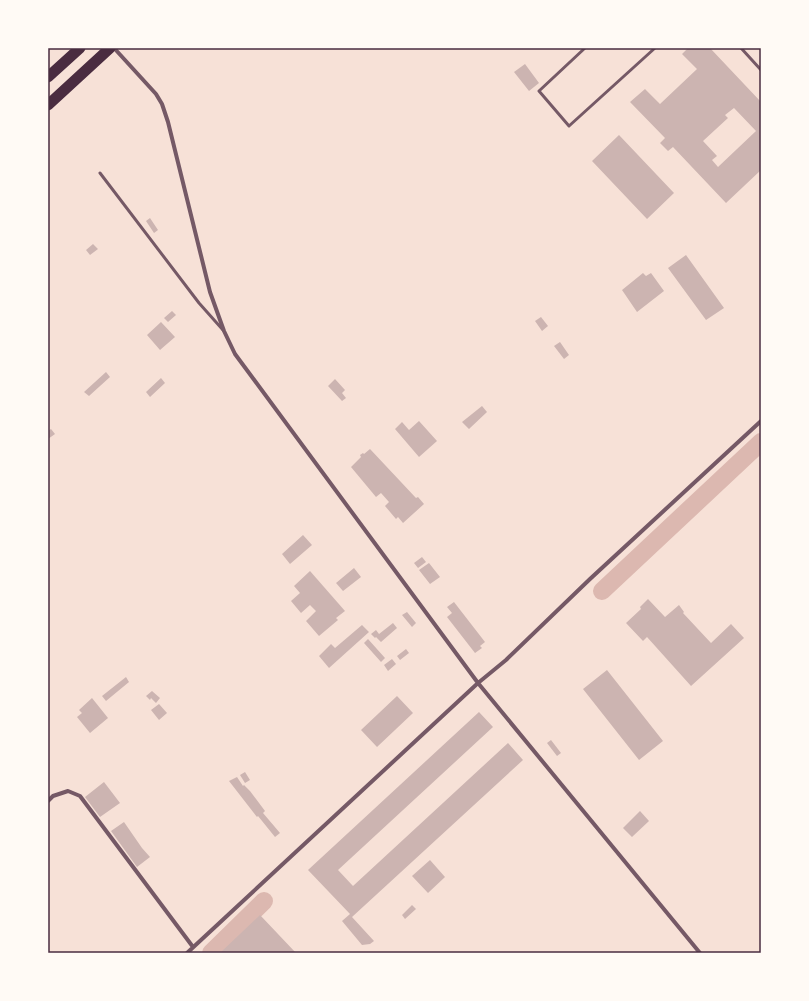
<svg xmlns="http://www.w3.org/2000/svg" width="809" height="1001" viewBox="0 0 809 1001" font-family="'Roboto Condensed',sans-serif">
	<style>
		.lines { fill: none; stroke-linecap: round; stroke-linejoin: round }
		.canal { stroke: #dcb8b0; stroke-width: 18 }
		.building { fill: #ccb4b1; fill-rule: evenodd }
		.service { stroke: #755966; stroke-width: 3 }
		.minor { stroke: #755966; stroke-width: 4 }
		.trunk { stroke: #4a2c40; stroke-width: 11 }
		.neatline { fill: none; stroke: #4a2c40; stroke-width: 1.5 }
	</style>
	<rect width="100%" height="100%" fill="#f7e1d7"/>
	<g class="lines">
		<path class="canal" d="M602,591l159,-149
			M211,953l53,-52"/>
	</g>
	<path class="building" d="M688,48h22l51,54v68l-35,33 -53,-56 -5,4 -8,-8 5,-5 -35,-36 15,-13 15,15 37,-35 -15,-15zM734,108l22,23 -38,36 -6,-7 5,-4 -14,-15 25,-23 -3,-3z
		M525,64l14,19 -10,8 -15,-19z
		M619,135l55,58 -27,26 -55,-58z
		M150,218l8,12 -4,3 -8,-12z
		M93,244l5,5 -8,6 -4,-5z
		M686,255l38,53 -18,12 -38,-52z
		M643,273l3,3 5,-3 13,18 -27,21 -15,-22z
		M172,311l4,4 -8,7 -4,-4z
		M541,317l7,9 -6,5 -7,-10z
		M161,322l14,15 -15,13 -13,-15z
		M560,342l9,13 -5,4 -10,-13z
		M106,372l4,5 -21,19 -5,-4z
		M161,378l4,5 -15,14 -4,-5z
		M335,379l10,11 -3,3 4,5 -4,3 -14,-15z
		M482,406l5,6 -18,17 -7,-7z
		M419,421l18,20 -18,16 -24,-28 7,-7 7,8z
		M51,429l4,5 -7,5v-8z
		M370,449l46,49 2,-1 6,7 -21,19 -5,-6 -2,2 -11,-13 4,-4 -8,-9 -5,4 -25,-30 10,-10 -1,-2 3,-2 1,1z
		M303,535l9,10 -22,19 -8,-10z
		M422,557l4,5 -8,6 -4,-5z
		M429,563l11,14 -10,7 -11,-14z
		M354,568l7,9 -18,14 -7,-8z
		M310,571l35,40 -9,7 2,2 -19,16 -13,-15 10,-10 -6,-6 -9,8 -10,-12 9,-8 -6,-7z
		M648,599l17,18 14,-12 5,7 -1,1 28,30 20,-19 13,14 -53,48 -44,-49 -4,4 -17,-18 15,-14 -1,-2z
		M454,602l31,40 -5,4 2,2 -7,5 -28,-36 5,-4 -5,-6z
		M407,612l9,11 -4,4 -10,-12z
		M393,623l4,5 -16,14 -5,-5 -1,1 -4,-4 5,-4 3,4z
		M362,625l7,7 -40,36 -10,-12 12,-12 4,4z
		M368,639l17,19 -4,4 -17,-19z
		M406,649l3,4 -9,7 -3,-4z
		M392,659l4,5 -8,7 -4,-6z
		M607,670l56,71 -24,19 -56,-71z
		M126,677l3,5 -23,19 -4,-5z
		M152,691l8,7 -4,5 -5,-5 -1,2 -4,-4z
		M397,696l16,17 -36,34 -16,-17z
		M92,698l16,20 -18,15 -13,-16 5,-4 -3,-3z
		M159,704l8,9 -8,7 -8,-10z
		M479,712l14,15 -155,143 15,16 155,-143 15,17 -171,157 22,24 -4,3 -8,1 -20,-24 8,-7 -42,-44z
		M551,740l10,13 -4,3 -10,-13z
		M245,772l5,8 -5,3 -5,-8z
		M237,777l6,9 1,-1 6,6 15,20 -2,2 17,20 -5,4 -17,-21 -1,1 -28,-36z
		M104,782l16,21 -20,14 -15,-20z
		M640,811l9,10 -17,16 -9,-9z
		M124,822l18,26 8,9 -13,10 -26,-36z
		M430,860l15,17 -17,16 -16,-17z
		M412,905l4,4 -11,10 -3,-4z
		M260,915l36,38h-76z"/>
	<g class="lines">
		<path class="service" d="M585,48l-46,43 30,35 86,-78
			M741,48l20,22
			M100,173l99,130 24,27"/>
		<path class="minor" d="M114,48l42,46 6,10 6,18 42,170 14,39 11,23 243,329 222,270
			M48,801l5,-5 15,-5 12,5 113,151
			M187,953l291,-270 28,-23 84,-81 171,-158"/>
		<path class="trunk" d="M48,77l32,-29
			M48,105l62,-57"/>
	</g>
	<rect width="809" height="1001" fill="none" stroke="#fffaf5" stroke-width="98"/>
	<rect x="49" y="49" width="711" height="903" class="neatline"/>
</svg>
